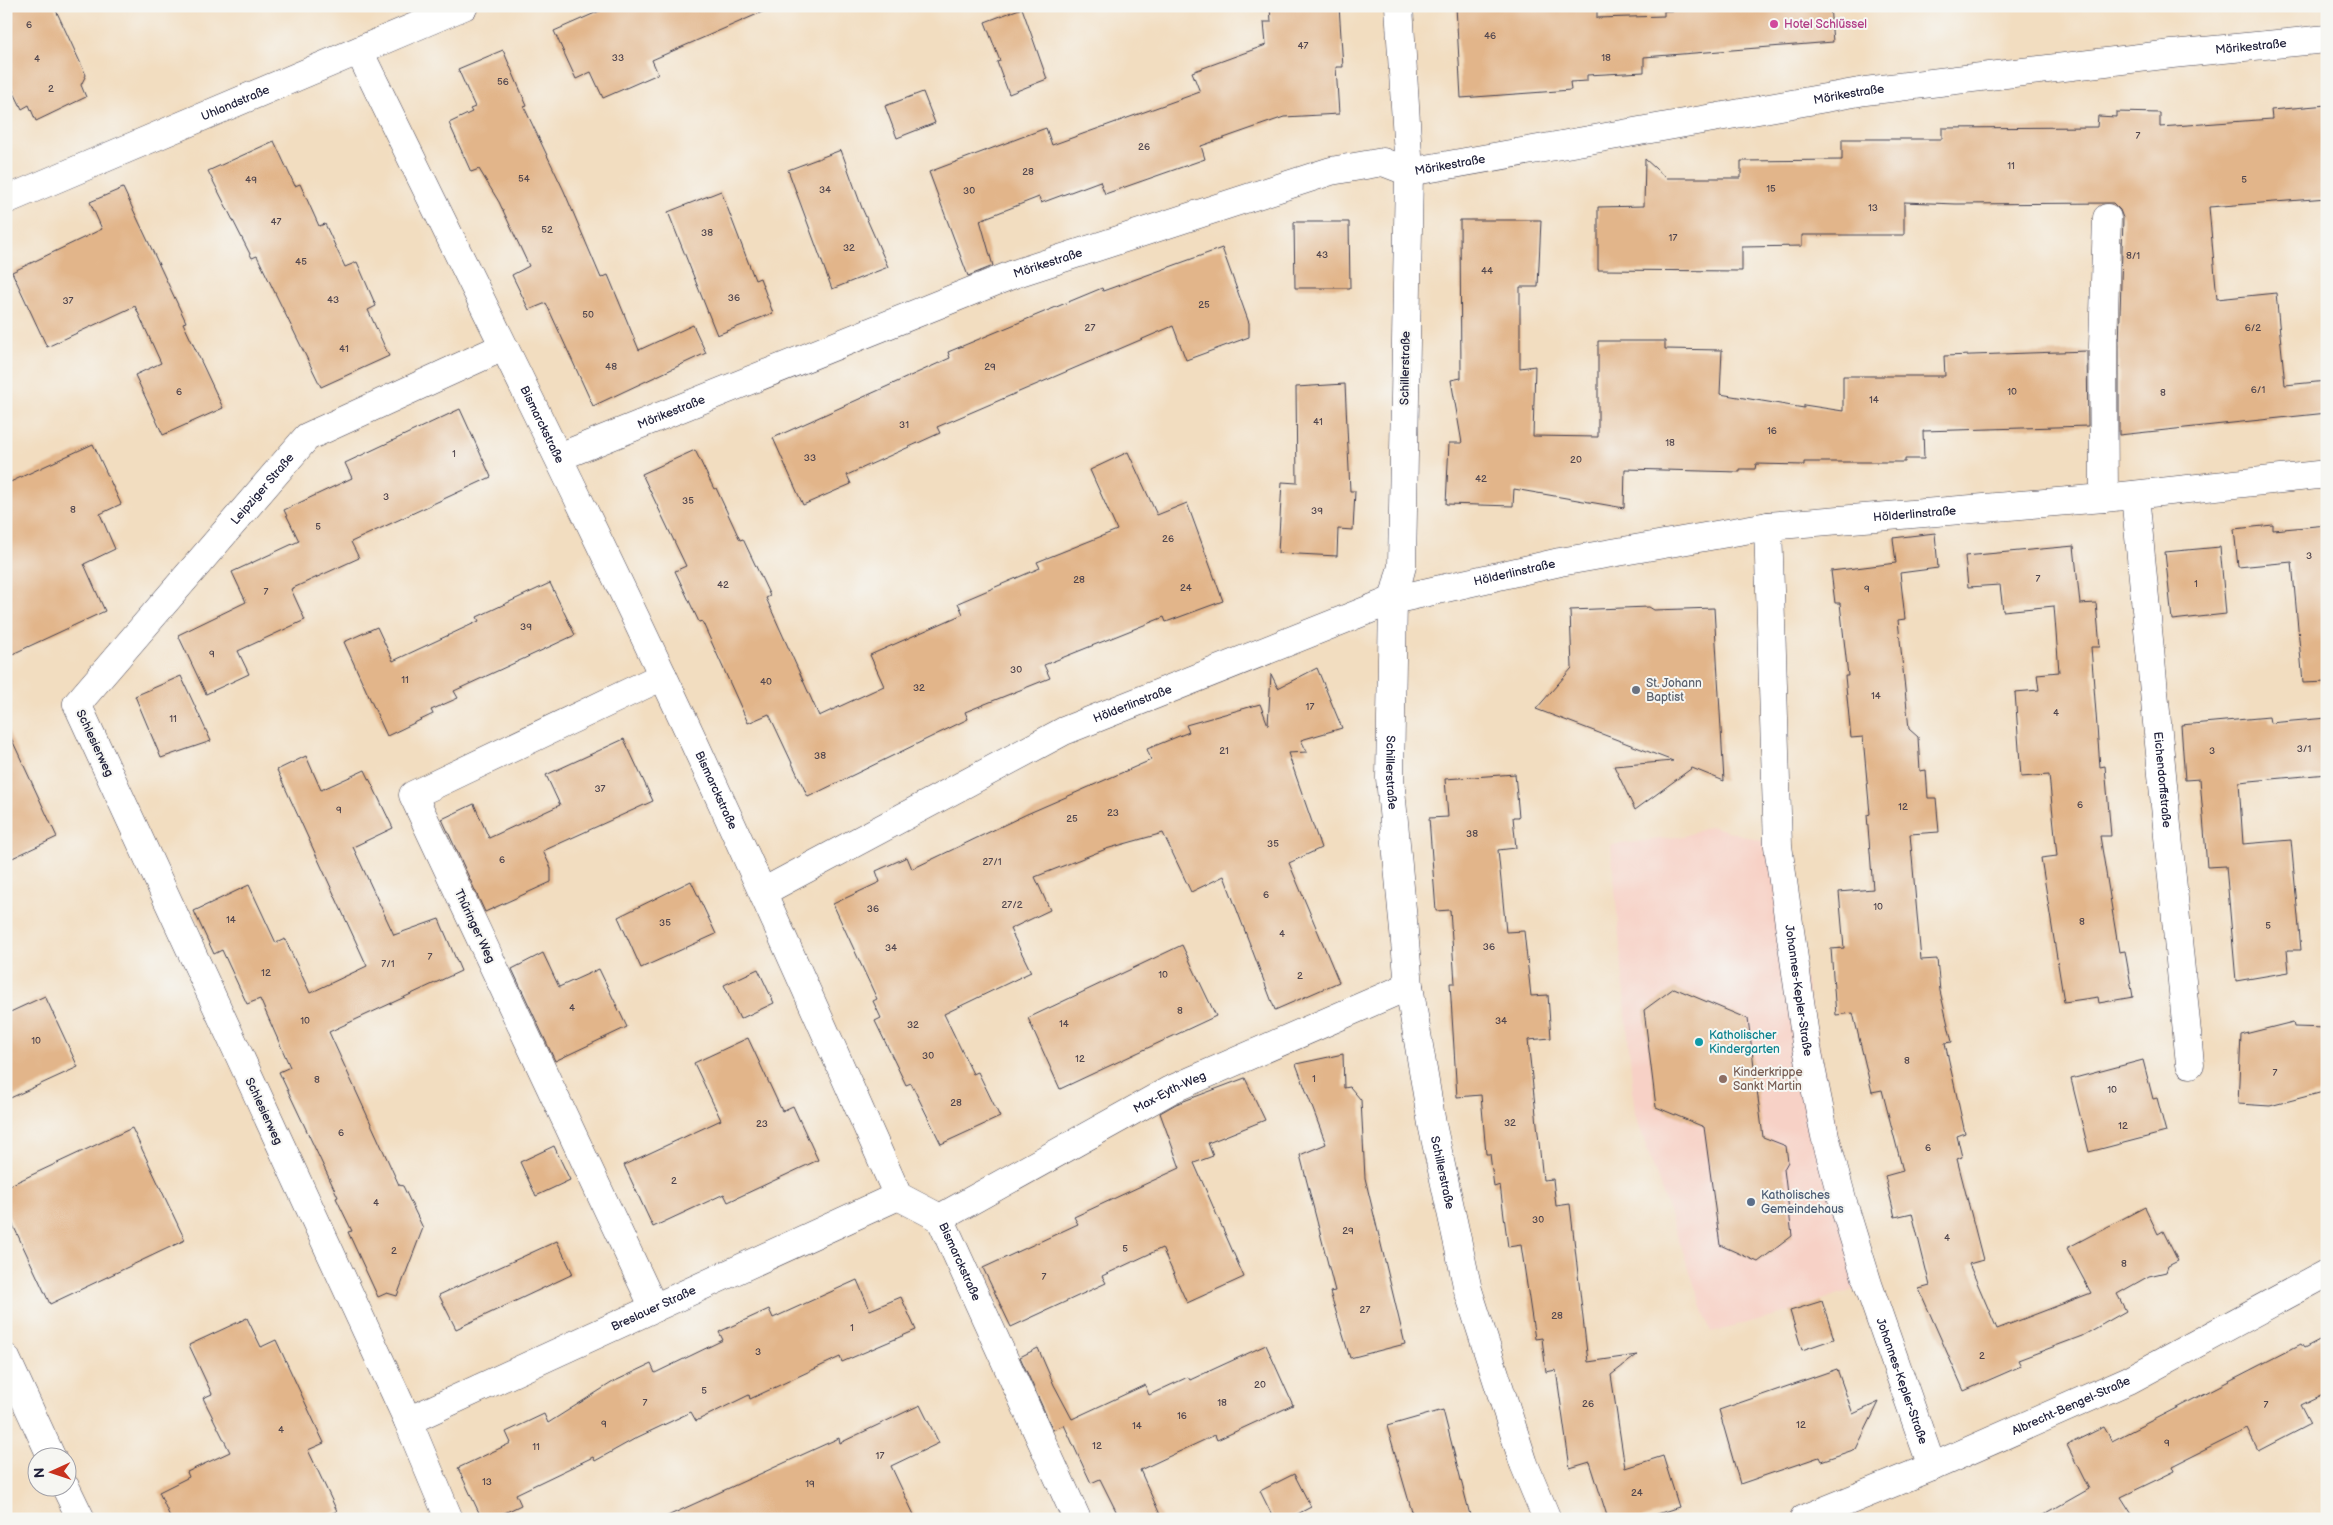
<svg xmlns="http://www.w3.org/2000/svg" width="2333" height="1525" viewBox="0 0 2333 1525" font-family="'Balsamiq Sans',sans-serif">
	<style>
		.built { fill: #f7d1c6 }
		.building { fill: #e2b58a }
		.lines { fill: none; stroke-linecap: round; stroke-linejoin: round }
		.minor-casing { stroke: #413e4f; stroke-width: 29 }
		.minor { stroke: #fff; stroke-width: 28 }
		.hotel-dot { fill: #d1479c; stroke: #f6f6f2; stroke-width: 2 }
		.worship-dot { fill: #6b7280; stroke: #f6f6f2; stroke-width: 2 }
		.culture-dot { fill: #0f9aa8; stroke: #f6f6f2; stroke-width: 2 }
		.education-dot { fill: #8d6e63; stroke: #f6f6f2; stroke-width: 2 }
		.service-dot { fill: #5c6f8a; stroke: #f6f6f2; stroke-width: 2 }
		.labels { text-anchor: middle; stroke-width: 4; stroke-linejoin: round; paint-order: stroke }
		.number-label { font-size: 10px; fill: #52474f }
		.hotel-label { font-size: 12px; fill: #b23c85; stroke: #f6f6f2; text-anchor: start }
		.street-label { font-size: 12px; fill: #22223b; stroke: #f6f6f2 }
		.worship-label { font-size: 12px; fill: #5b616d; stroke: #f6f6f2; text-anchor: start }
		.culture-label { font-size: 12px; fill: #0d838f; stroke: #f6f6f2; text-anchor: start }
		.education-label { font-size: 12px; fill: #785e54; stroke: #f6f6f2; text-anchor: start }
		.service-label { font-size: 12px; fill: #4e5e75; stroke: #f6f6f2; text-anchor: start }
	</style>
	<rect width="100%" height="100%" fill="#f6f6f2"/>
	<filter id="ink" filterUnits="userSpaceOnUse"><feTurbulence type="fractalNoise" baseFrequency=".02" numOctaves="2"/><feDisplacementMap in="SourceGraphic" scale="10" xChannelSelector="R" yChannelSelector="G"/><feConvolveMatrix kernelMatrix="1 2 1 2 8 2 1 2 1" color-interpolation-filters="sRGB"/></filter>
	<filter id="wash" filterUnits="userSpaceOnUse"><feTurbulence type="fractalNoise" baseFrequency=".0096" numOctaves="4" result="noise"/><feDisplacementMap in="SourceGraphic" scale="20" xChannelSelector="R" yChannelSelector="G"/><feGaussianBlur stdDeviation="1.12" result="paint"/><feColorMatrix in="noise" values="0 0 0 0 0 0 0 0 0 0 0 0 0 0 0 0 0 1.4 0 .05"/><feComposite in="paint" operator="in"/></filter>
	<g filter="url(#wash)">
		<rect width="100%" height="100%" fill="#f2ddc0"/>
		<path class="built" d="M1711,826l67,20 90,438 -78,27 -79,22 -76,-219 -24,-269 73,-9z"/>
		<g id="blocks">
			<path class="building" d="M6,6h48l32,69 -5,10 5,12 -50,24 -7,-16 -7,4 -16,-33z
				M611,6h165l-124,54 6,14 -55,24 -12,-26 -15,7 -22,-48z
				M1270,6h69l4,61h-7l3,47 -55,3 -83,29 4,13 -100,35 -5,-13 -59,22 -2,-6 -59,23 13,46 -25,10 -39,-104 117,-44 6,17 148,-53 -8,-20 74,-27 -2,-23h7z
				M1456,6h141v12l67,-2v-5l52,-2 -1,-3h115l3,36 -189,15v15l-57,3v6l-17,1 1,8 -110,8z
				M1022,8l25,71 -38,15 -12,-32 3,-1 -15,-39z
				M503,50l24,56 -3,1 40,84 37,87 7,-3 31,75 54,-25 13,28 -113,53 -47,-103 -17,7 -17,-35 17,-9 -30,-64 -20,-33 -8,3 -22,-49 23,-11 -2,-3 5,-2 -17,-38z
				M923,92l12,31 -38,15 -12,-32z
				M2327,105v93l-118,9 8,92 59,-6 9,92 42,-4v32l-208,22v-89l4,-128 -3,-8 -7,-7 -157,1 -52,-2v33h-102v11l-60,1v24l-144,-1v-63l46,-1 1,-47 21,19h75v-17l101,-1v-21h100v-11l155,-1 1,-11 18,1v-5l44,1v14l112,-8 -1,-9z
				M274,141l21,45 5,-2 19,42 6,-2 20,43 12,-5 19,44 -8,4 21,46 -68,31 -64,-131 -5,2 -44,-87z
				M841,150l21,58 26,59 -56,22 -44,-119z
				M123,188l63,134 -3,1 40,85 -60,27 -28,-60 26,-12 -26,-57 -88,41 -35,-75 90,-43 -12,-27z
				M721,191l34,89 5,-2 13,35 -56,22 -49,-123z
				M1460,220h81l-3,67h-18v81l15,-2 -2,70 65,1v-96h67v8l57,1 -2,44 84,14v-3l39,6v-35h102l-1,-20 143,-5 1,75 -165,5 1,28h-19v3h-101v3l-48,-1 -1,5h-15v3l-115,-3 -1,39 -110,-19 -1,17 -67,-2 3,-61h13l-11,-63 10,-2z
				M1294,222h55l1,66h-55z
				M1222,248l27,75v14l-63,23 -13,-34 -236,101 3,6 -93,42 4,9 -48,21 -30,-67 177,-80 -2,-6 154,-64 1,3z
				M1345,384l5,107h5l-2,39 -15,-1 -1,27 -59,-3 4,-71 15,1 -1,-96z
				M460,409l31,68 -140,65 8,16 -68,31 14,31 -67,31 11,23 -43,20 -28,-59 68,-33 -14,-30 67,-31 -15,-31 68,-32 -7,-15z
				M93,444l28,60 -21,10 15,35 -31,15 21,47 -99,46v-173z
				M695,450l19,39 2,-1 24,52 3,-1 27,57 -4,2 53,118 65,-30 -14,-31 93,-41 -5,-11 82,-35 -3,-6 80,-32 -27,-60 38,-18 29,63 30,-12 36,98 -57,21 -2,-5 -120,48 6,13 -85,34 3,7 -160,78 -39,-83 -21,9 -46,-102 -3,1 -24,-51 11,-5 -44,-92z
				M2273,525v5l54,-5v157l-24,1 -11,-121 -54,5 -4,-38z
				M1935,533l3,35 -38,5 5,46 -7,1 11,109 9,8 2,34 6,-1 2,28h8l3,34 -29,2 11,126 16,-1 3,32 12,51 -7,1 20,90 -8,3 5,21 -5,2 26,101 -14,4 28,65 94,-36 -24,-45 78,-41 13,27 5,-3 15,30 -10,5 -2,6 -17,4 -32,18 9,17 -44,25 -64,24 3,6 -57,25 -45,-102 11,-3 -18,-73 -17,4 -10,-41 18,-5 -21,-81 -10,2 -19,-79 -17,2 -5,-66 13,-1 -5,-56 34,-3 -6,-74 3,-1 -7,-77 -12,1 -6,-62h3l-8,-73h-5l-4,-32 65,-8 -3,-25z
				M2074,546l6,58 16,-1 4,44h-9l9,120 5,-1 6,70h-11l19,116 6,-1 8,46 -34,6 -1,-6 -34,5 -23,-144 16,-2 -8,-81 -28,2 -6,-85 24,-2 -2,-16 22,-2 -5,-66 -51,5 -3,-26 -32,2 -3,-31z
				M2220,547l6,67 -54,6 -7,-68z
				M550,583l25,52 -121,56 4,7 -27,12 2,4 -46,22 -43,-94 33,-15 16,34 86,-40 -2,-4z
				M1649,607l5,3 60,-2 10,173 -32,-13 -57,42 -21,-44 59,-5 -137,-52 36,-41 -2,-58z
				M1317,668l25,60 -41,12 6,12 -19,1 33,95 -32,15 50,119 -64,28 -51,-134 -33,16 -28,-59 -57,16 -71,28 15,33 -40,19 21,43 -87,42 29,60 5,-2 22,45 -59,27 -30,-61 -5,2 -31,-64 6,-3 -8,-17 4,-2 -44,-95 47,-22 -4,-11 31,-14 5,12 115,-55 124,-54 -4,-11 42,-17 -3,-7 74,-21 8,21 3,-51 7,14z
				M181,676l30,65 -50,17 -26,-62z
				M2269,717l1,6 57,-5v56l-88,8 4,62 48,-4 10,110h-14l2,22 -53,9 -10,-115 -19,1 -7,-88 -15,1 -4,-55z
				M6,727l51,110 -51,24z
				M624,739l29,62 -110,50 8,17v14l-66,30 -43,-93 32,-15 15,34 71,-33 -14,-30z
				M306,756l15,34 44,-20 28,58 -40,19 41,88 45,-16 22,52 -132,61 70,153 4,1 20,42 -26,68 -10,-3 -9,4 -30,-65 4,-1 -16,-33 2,-1 -59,-125 11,-5 -30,-68 -13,5 -25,-54 -8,4 -20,-43 55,-26 27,58 9,-4 25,54 57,-27 -90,-196z
				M1515,774l4,43h-6l3,31 -18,2 8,82 18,-1 7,65 17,-1 3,43 -23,2 15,140 10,-1 3,27 14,-2 18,158 49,-7 -26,20 14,93 38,-12 16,51 -37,12h-34l-18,-57 -20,6 -14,-98 -10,2 -4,-34 -7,1 -14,-94 -13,2 -8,-62 -6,2 -4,-33h-4l-5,-59 -24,2 -7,-114h5l-5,-73 -14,1 -7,-93 19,-1 -3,-38z
				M691,881l25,53 -75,34 -23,-51z
				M1182,945l34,71 -156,73 -32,-71z
				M543,953l16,34 40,-18 28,58 -72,34 -43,-92z
				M758,969l16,34 -34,16 -16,-34z
				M1674,988l74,31 15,118 23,9 2,16 -4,7 8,67 -34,26 -38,-17 -16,-118 -48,-20 -12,-97z
				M45,996l33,71 -72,33v-86z
				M2293,1022l1,5 33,1v63l-57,15 -32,-2 3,-69z
				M748,1038l34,73 11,-5 25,54 -90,42 -4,-8 -71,33 -29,-62 97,-45 -27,-57z
				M1343,1054l1,34 6,-1 11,13 4,78 40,166 -55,14 -20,-66 5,-1 -35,-136 26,-11 -30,-80z
				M2143,1060l10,39 4,-1 9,34 -77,20 -18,-73z
				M1245,1078l20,42 -57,23 5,13 -19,7 50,114 -57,26 -25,-55 -60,28 4,7 -95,44 -28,-59 95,-44 -4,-7 106,-49 -20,-55 16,-9z
				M132,1128l53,112 -135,64 -44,-94v-23z
				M554,1146l16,34 -34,16 -16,-34z
				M557,1241l16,33 -117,55 -17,-34z
				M857,1280l13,30 31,-13 15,33 -74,32 -2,-5 -90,42 -1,-4 -53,26 -5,-9 -53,25 -43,24 -2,-4 -77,37 5,11 -29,14h-10l-24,-51 53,-25 -5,-11 38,-18 4,9 65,-41 38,-18 4,9 68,-33 -4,-8 50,-23 4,9z
				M1822,1301l12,38 -32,11 -12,-39z
				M247,1318l14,29 15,-7 48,103 -16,7 29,61 -18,8h-148l-12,-27 30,-15 -2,-5 43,-20 -27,-54 9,-4 -23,-49z
				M2327,1336v56l-27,13 10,19 -52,27 -11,-22 -74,37 2,5 -54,26 14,22h-99l53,-30 -22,-44 37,-18 8,14 189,-97 3,4z
				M1266,1345l27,60 -76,35 -2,-5 -75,35 22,49h-42l-20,-40 -9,4 -27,-58 -11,5 -33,-73 18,-9 16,37 18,34 73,-34 4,10 39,-18 2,3z
				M1837,1369l16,45 26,-12 -23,47 -35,12 -2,-4 -79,27 -21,-74z
				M920,1405l19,38 -48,23 25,53h-255l178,-81 1,5z
				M1443,1410l28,109h-57l-27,-93z
				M1294,1474l17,33 -23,12h-14l-14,-28z"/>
		</g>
	</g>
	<g filter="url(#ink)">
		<use href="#blocks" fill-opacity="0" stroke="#413e4f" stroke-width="1"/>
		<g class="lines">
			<defs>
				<g id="minor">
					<path id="s1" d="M1399,6l10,166 -7,394 -9,34 -3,178 19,208 23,138 36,166 56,174 23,55"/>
					<path id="s2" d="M359,51c101,208 205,414 303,623 82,173 158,347 236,522l42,22 137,301"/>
					<path id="s3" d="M6,200l458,-194"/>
					<path id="s4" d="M559,457l455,-183 317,-103 52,-9 26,10 456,-81 307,-37 155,-15"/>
					<path id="s5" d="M2135,495l55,569"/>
					<path d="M2104,498l-1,-152 4,-128"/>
					<path id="s6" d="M1768,526l10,320 28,197 19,93 19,70 24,78 64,183"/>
					<path id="s7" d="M763,892l301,-161 329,-131 167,-38 208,-36 336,-28 223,-24"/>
					<path id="s8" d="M940,1218l230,-128 239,-104"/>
					<path d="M654,1308l-241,-513 250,-119"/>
					<path d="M6,1358l46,100"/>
					<path id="s9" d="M408,1421l490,-225"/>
					<path d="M66,1488l15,31"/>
					<path id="s10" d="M449,1519l-41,-98 -331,-717 230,-267 196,-90"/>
					<path id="s11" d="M1804,1519l128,-52 197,-87 198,-107"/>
				</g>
			</defs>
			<use href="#minor" class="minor-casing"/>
			<use href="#minor" class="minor"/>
		</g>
	</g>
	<circle class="hotel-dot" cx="1774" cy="24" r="5"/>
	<circle class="worship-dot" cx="1636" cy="690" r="5"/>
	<circle class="culture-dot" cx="1699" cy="1042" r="5"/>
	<circle class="education-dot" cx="1723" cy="1079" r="5"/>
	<circle class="service-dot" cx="1751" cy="1202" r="5"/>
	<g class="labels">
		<g class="number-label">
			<text x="29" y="28">6</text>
			<text x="1490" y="39">46</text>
			<text x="1303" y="49">47</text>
			<text x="618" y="61">33</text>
			<text x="1606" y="61">18</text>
			<text x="37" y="62">4</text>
			<text x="503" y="85">56</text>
			<text x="51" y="92">2</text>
			<text x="2138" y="139">7</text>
			<text x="1144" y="150">26</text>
			<text x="2011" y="169">11</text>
			<text x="1028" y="175">28</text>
			<text x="524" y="182">54</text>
			<text x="251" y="183">49</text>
			<text x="2244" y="183">5</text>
			<text x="1771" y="192">15</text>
			<text x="825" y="193">34</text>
			<text x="969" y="194">30</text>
			<text x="1873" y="211">13</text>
			<text x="276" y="225">47</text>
			<text x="547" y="233">52</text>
			<text x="707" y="236">38</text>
			<text x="1673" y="241">17</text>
			<text x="849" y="251">32</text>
			<text x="1322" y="258">43</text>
			<text x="2133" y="259">8/1</text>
			<text x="301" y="265">45</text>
			<text x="1487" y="274">44</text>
			<text x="734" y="301">36</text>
			<text x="333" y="303">43</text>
			<text x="68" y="304">37</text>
			<text x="1204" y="308">25</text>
			<text x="588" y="318">50</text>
			<text x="1090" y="331">27</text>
			<text x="2253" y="331">6/2</text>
			<text x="344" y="352">41</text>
			<text x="611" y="370">48</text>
			<text x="990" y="370">29</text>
			<text x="2258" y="393">6/1</text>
			<text x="179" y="395">6</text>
			<text x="2012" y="395">10</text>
			<text x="2163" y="396">8</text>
			<text x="1874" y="403">14</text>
			<text x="1318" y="425">41</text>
			<text x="904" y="428">31</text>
			<text x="1772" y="434">16</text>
			<text x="1670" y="446">18</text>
			<text x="454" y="457">1</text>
			<text x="810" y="461">33</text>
			<text x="1576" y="463">20</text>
			<text x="1481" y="482">42</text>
			<text x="386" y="500">3</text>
			<text x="688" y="504">35</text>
			<text x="73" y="513">8</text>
			<text x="1317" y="514">39</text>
			<text x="318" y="530">5</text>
			<text x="1168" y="542">26</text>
			<text x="2309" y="559">3</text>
			<text x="2038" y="582">7</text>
			<text x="1079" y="583">28</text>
			<text x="2196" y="587">1</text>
			<text x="723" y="588">42</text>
			<text x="1186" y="591">24</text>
			<text x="1867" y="592">9</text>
			<text x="266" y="595">7</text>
			<text x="526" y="630">39</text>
			<text x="212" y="657">9</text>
			<text x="1016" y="673">30</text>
			<text x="405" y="683">11</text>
			<text x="766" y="685">40</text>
			<text x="919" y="691">32</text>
			<text x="1876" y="699">14</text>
			<text x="1310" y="710">17</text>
			<text x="2056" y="716">4</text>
			<text x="173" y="722">11</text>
			<text x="2304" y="752">3/1</text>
			<text x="1224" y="754">21</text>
			<text x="2212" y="754">3</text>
			<text x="820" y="759">38</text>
			<text x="600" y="792">37</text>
			<text x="2080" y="808">6</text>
			<text x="1903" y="810">12</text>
			<text x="339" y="813">9</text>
			<text x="1113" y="816">23</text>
			<text x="1072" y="822">25</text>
			<text x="1472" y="837">38</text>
			<text x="1273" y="847">35</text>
			<text x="502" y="863">6</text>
			<text x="992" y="865">27/1</text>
			<text x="1266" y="898">6</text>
			<text x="1012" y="908">27/2</text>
			<text x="1878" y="910">10</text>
			<text x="873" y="912">36</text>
			<text x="231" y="923">14</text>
			<text x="2082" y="925">8</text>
			<text x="665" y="926">35</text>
			<text x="2268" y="929">5</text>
			<text x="1282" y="937">4</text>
			<text x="1489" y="950">36</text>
			<text x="891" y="951">34</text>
			<text x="430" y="960">7</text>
			<text x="388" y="967">7/1</text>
			<text x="266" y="976">12</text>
			<text x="1163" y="978">10</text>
			<text x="1300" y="979">2</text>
			<text x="572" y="1011">4</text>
			<text x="1180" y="1014">8</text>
			<text x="305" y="1024">10</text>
			<text x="1501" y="1024">34</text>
			<text x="1064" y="1027">14</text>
			<text x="913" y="1028">32</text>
			<text x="36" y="1044">10</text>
			<text x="928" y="1059">30</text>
			<text x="1080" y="1062">12</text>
			<text x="1907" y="1064">8</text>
			<text x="2275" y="1076">7</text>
			<text x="1314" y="1082">1</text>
			<text x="317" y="1083">8</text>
			<text x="2112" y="1093">10</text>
			<text x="956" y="1106">28</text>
			<text x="1510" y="1126">32</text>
			<text x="762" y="1127">23</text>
			<text x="2123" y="1129">12</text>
			<text x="341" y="1136">6</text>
			<text x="1928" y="1151">6</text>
			<text x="674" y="1184">2</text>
			<text x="376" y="1206">4</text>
			<text x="1538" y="1223">30</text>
			<text x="1348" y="1234">29</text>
			<text x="1947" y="1241">4</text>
			<text x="1125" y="1252">5</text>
			<text x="394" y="1254">2</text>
			<text x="2124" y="1267">8</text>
			<text x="1044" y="1280">7</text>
			<text x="1365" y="1313">27</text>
			<text x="1557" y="1319">28</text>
			<text x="852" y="1331">1</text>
			<text x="758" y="1355">3</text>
			<text x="1982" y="1359">2</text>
			<text x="1260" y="1388">20</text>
			<text x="704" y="1394">5</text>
			<text x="645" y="1406">7</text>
			<text x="1222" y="1406">18</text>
			<text x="1588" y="1407">26</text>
			<text x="2266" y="1408">7</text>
			<text x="1182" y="1419">16</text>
			<text x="604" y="1427">9</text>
			<text x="1801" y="1428">12</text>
			<text x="1137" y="1429">14</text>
			<text x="281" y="1433">4</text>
			<text x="2167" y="1446">9</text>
			<text x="1097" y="1449">12</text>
			<text x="536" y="1450">11</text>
			<text x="880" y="1459">17</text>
			<text x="487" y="1485">13</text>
			<text x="810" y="1487">19</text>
			<text x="1637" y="1496">24</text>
		</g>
		<g class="hotel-label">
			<text x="1784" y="28">Hotel Schlüssel</text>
		</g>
		<g class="street-label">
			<text dy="4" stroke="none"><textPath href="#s4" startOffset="1756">Mörikestraße</textPath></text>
			<text dy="4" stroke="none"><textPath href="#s4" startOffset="1351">Mörikestraße</textPath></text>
			<text dy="4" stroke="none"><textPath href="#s3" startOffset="249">Uhlandstraße</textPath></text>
			<text dy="4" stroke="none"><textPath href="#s4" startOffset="946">Mörikestraße</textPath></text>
			<text dy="4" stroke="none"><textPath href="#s4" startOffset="526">Mörikestraße</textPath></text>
			<text transform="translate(1405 368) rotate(-89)" y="4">Schillerstraße</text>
			<text dy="4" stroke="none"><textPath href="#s4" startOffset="121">Mörikestraße</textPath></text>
			<text dy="4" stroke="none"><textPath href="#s2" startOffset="416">Bismarckstraße</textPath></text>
			<text dy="4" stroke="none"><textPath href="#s10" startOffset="1180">Leipziger Straße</textPath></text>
			<text dy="4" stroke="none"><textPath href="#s7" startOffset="1225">Hölderlinstraße</textPath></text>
			<text dy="4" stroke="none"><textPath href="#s7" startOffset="820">Hölderlinstraße</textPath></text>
			<text dy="4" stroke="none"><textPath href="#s7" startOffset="415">Hölderlinstraße</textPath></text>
			<text transform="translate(95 743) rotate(65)" y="4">Schlesierweg</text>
			<text dy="4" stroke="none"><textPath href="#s1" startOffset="768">Schillerstraße</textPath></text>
			<text dy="4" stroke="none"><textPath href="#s5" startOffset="286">Eichendorffstraße</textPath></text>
			<text dy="4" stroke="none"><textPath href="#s2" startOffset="821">Bismarckstraße</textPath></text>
			<text transform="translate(475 926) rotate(65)" y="4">Thüringer Weg</text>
			<text dy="4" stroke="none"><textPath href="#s6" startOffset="466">Johannes-Kepler-Straße</textPath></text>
			<text dy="4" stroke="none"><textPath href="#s8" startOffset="262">Max-Eyth-Weg</textPath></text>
			<text transform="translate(264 1111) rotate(65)" y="4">Schlesierweg</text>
			<text dy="4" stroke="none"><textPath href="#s1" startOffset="1172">Schillerstraße</textPath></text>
			<text dy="4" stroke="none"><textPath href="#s2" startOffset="1361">Bismarckstraße</textPath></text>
			<text dy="4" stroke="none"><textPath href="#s9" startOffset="270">Breslauer Straße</textPath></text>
			<text dy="4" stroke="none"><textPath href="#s6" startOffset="871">Johannes-Kepler-Straße</textPath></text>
			<text dy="4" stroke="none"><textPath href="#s11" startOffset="290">Albrecht-Bengel-Straße</textPath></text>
		</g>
		<g class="worship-label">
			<text x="1646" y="687">St. Johann<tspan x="1646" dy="14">Baptist</tspan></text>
		</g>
		<g class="culture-label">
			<text x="1709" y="1039">Katholischer<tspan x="1709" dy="14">Kindergarten</tspan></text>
		</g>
		<g class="education-label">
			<text x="1733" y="1076">Kinderkrippe<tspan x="1733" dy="14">Sankt Martin</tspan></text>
		</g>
		<g class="service-label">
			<text x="1761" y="1199">Katholisches<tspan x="1761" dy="14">Gemeindehaus</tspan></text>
		</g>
	</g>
	<rect width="2333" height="1525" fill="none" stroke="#f6f6f2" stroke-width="25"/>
	<g transform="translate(52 1472) rotate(267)"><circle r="24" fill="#f6f6f2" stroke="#a1a1a9"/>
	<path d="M0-4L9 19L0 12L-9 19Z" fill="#c8321e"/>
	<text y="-8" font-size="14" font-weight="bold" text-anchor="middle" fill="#22223b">N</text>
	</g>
</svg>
